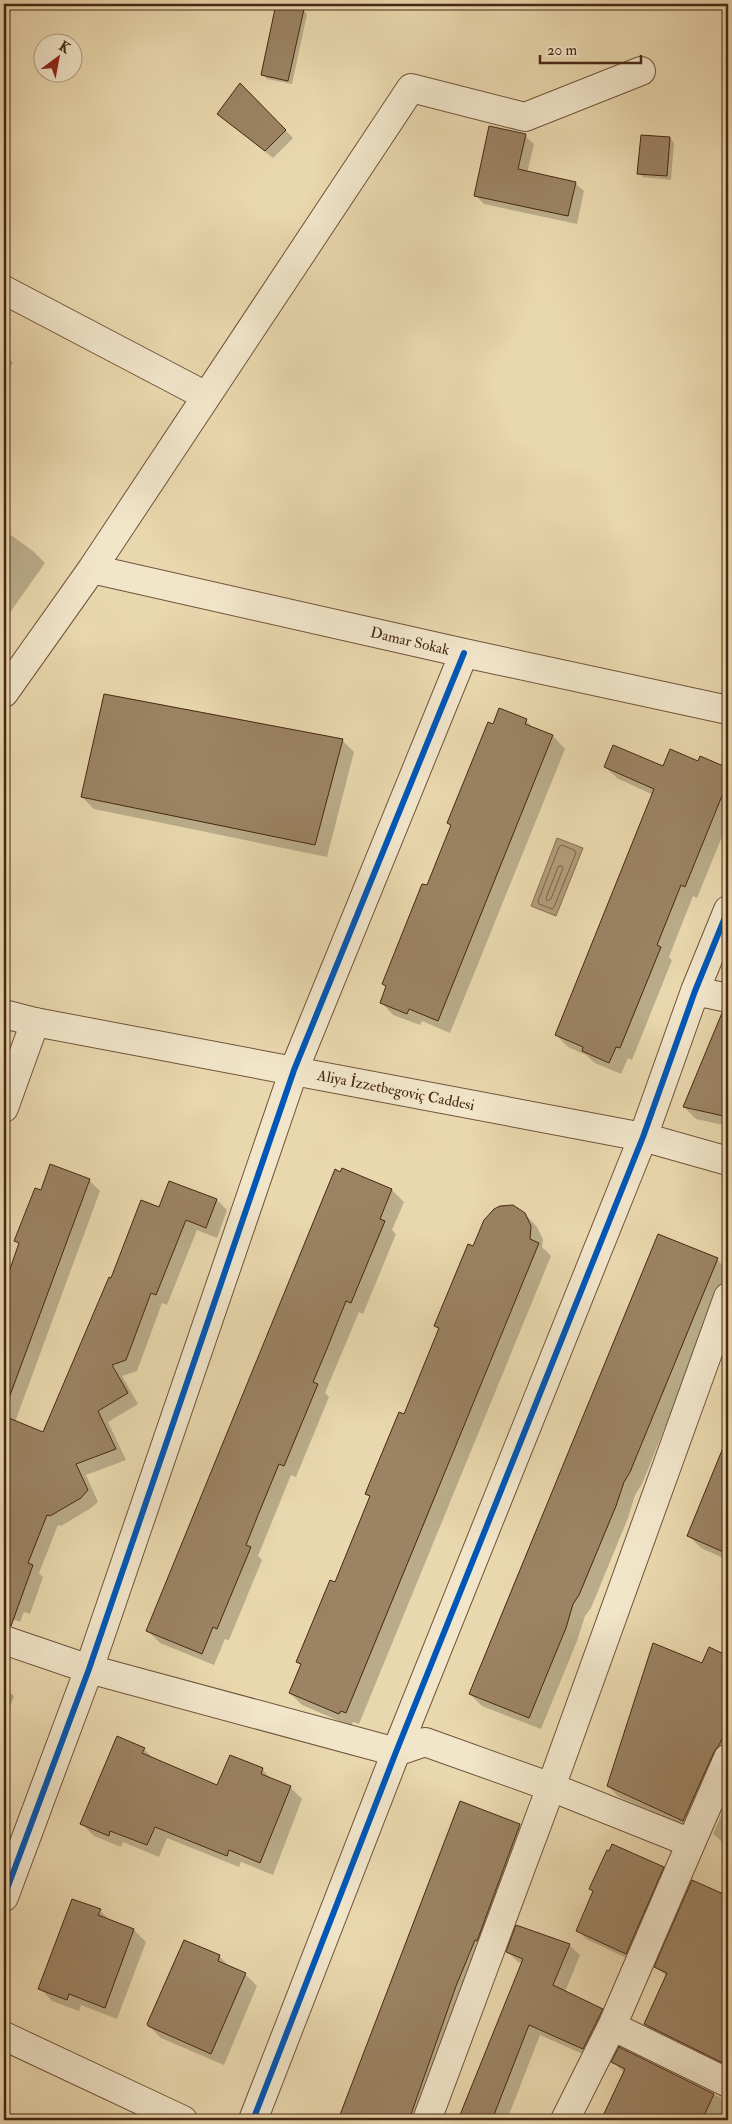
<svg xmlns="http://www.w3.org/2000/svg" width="732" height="2124" viewBox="0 0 732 2124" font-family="'IM FELL Double Pica',serif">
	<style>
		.water { fill: #b29b79; stroke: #876d50 }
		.shadow { fill: #0003 }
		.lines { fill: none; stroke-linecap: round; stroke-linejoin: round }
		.shore { stroke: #7c6146; stroke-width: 1 }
		.building { fill: #9b8363; stroke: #472713 }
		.minor-casing { stroke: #70533a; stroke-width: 30 }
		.tertiary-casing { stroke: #70533a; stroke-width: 30 }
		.minor { stroke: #f1e5ca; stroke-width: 28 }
		.tertiary { stroke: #f1e5ca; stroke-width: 28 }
		.cycleway-casing { stroke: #f1e5ca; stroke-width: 9 }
		.cycleway { stroke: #0057b8; stroke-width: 6 }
		.labels { text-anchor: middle; stroke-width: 4.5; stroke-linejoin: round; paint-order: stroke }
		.street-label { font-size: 15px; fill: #472713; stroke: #f1e5ca }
	</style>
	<rect width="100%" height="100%" fill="#e9d7ad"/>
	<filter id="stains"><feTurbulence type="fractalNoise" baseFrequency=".004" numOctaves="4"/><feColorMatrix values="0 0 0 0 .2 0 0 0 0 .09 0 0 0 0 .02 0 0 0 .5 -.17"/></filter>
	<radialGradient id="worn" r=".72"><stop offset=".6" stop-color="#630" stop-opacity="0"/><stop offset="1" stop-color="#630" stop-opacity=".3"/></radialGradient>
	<path class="water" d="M557,838l26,10 -27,68 -25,-10z"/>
	<path class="shadow" d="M277,4h12l14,6 4,4 -15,70 -25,-5 -4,-4z
		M241,85l52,53 -20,20 -55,-44z
		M525,136l9,8 -7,29 48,10 9,8 -7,33 -93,-20 -8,-8z
		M670,138l4,5 -3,37 -28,-3 -4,-4z
		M4,353l9,10 -9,13z
		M4,530l29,21 12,12 -41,58z
		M526,720l8,9 19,7 12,13 -115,284 -28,-12 -2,4 -27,-10 -12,-13 6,-14 -4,-4 45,-97 24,-60 -4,-4 45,-98z
		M342,740l12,12 -27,105 -233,-48 -12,-12z
		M699,763l29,6v53l-31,76 -4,-2 -24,61 3,3 -40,100 -4,-2 -7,16 -26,-11 -9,-8 -18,-8 -12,-12 97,-240 -36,-17 -12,-11 59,1z
		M715,1033l13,4v89l-32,-7 -12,-12z
		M51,1166l38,14 11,11 -85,231 28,11 69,-153 47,-72 58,-8 10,10 -10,28 -20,-8 -30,75 -5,-2 -25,68 -15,5 16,28 -30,18 18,38 -40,15 12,27 -7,6 -30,18 -3,-1 -19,48 4,4 -13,37 -6,-2 -4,10 -16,-6v-322l16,-49 -4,-5 26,-48z
		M343,1170l49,20 12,12 -12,28 4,4 -33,80 -4,-2 -34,81 4,4 -33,80 -5,-2 -33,81 4,4 -33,80 -4,-1 -11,26 -54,-22 -13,-13z
		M525,1214l12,13 6,12 -1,8 9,9 -192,468 -6,-2 -2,4 -49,-21 -12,-12 12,-27 -4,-5 38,-78 35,-85 -4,-4 37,-79 36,-85 -4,-4 37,-78z
		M717,1259l11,13 -86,212 -7,11 -7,23 -37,90 -6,8 -8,25 -36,88 -59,-23 -12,-12z
		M728,1415v24l-6,-7z
		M728,1439v121l-27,-12 -12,-12z
		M727,1651h1v106l-34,74 -75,-34 -11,-11 95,-121 21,-9z
		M4,1687l10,9 -10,27z
		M144,1749l11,11 63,26 44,-17 11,12 17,6 12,12 -29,76 -32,-13 -2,5 -72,-29 -8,19 -36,-15 -2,5 -27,-11 -12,-12z
		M728,1800v47l-15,-13z
		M461,1803l58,22 8,8 -106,287h-82z
		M663,1868l8,9 -36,85 -49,-23 -8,-9 16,-38 -3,-3z
		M693,1882l35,15v173l-72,-35 -11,-11 22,-47 -11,-10z
		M100,1911l11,10 23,9 12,12 -29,77 -36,-14 -2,6 -27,-10 -12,-13z
		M569,1945l11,10 -15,37 37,18 10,10 -18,39 -54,-24 -33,85h-47l63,-156 -5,-2 -10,-10z
		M219,1956l12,12 14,6 12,12 -33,79 -63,-27 -12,-12z
		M620,2049l101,49 7,2v20h-126l23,-47 -12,-11z"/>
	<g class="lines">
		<path class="shore" d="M562,845l12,5 2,3 -22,54 -2,2 -13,-5 -1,-3 21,-54z
			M562,866l1,2 -12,31 -4,2 -1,-3 12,-31z"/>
	</g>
	<path class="building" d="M276,4h16l12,5 -16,72 -27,-6z
		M240,83l46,47 -21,21 -48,-37z
		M489,126l37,8 -8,35 58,13 -8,34 -94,-20z
		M641,135l29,2 -3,39 -30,-2z
		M104,694l239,45 -28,106 -234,-48z
		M499,708l28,11 -2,5 28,11 -115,286 -29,-12 -2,5 -27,-11 6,-17 -4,-2 40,-100 5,1 24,-60 -4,-2 41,-101 5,2z
		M613,745l50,21 7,-17 28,12 2,-5 28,12 -6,16 4,2 -41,101 -4,-2 -24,60 4,2 -41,101 -4,-1 -7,16 -27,-12 1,-4 -28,-12 99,-246 -50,-22z
		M722,1013h6v104l-45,-10z
		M50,1164l40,15 -84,227h-2v-120l15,-43 -5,-2 21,-53 6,2z
		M342,1168l50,21 -12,30 5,2 -34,82 -5,-2 -20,50 -13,31 5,2 -34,82 -5,-2 -21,51 -12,30 5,2 -34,82 -4,-2 -11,27 -56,-23 189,-462 5,3z
		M169,1181l48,18 -11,29 -20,-8 -30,75 -5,-2 -25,67 -14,5 16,28 -30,18 18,38 -40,15 12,26 -7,8 -31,18 -3,-1 -19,48 5,2 -22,61 -7,-1v-209l39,16 66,-155 2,1 30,-78 18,7z
		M513,1205l12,8 6,13 -1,13 9,4 -193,470 -5,-2 -2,3 -50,-21 12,-29 -5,-2 34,-82 5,2 35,-86 -5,-2 34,-82 5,2 35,-86 -5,-2 34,-82 5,2 11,-26 10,-11 6,-3z
		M658,1234l60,24 -88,214 -6,10 -8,24 -37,89 -6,9 -7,24 -37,90 -60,-24z
		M727,1438h1v116l-41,-18z
		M653,1643l49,20 7,-16 19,9v71l-9,18 -5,7 -31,69 -76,-35z
		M117,1736l28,12 -3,5 75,32 13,-30 33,13 -2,6 30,12 -31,77 -31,-13 -2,6 -72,-29 -8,18 -37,-14 -1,5 -29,-12z
		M460,1801l60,23 -43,117 -2,-1 -19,46 -47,134h-71z
		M612,1844l52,23 -38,87 -50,-23 17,-40 -4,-2 18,-39 2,1z
		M692,1880l36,16 -1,169 -83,-41 23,-51 -13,-6z
		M72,1899l29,10 -3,6 36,14 -29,79 -36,-14 -2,6 -29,-11z
		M516,1925l54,19 -17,41 50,24 -20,40 -54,-24 -37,95h-34l65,-161 -17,-7z
		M184,1940l36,15 -2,6 28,12 -35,81 -63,-28 -1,-2z
		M619,2047l95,47 -12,26h-101l24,-51 -14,-7z"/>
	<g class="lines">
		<defs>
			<path id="minor" d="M4,290l202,106
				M92,569l372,84 264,57
				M4,693l88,-124 319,-481 114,29 116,-46
				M695,991l33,7
				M4,1108l31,-86
				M4,1640l85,29 307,83 29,-10 126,45 140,56 37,-85
				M4,1897l85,-228 205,-599 170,-417
				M612,2026l116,57
				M4,2036l179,84
				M253,2120l143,-368 247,-615 52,-146 33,-81
				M427,2120l124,-333 177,-490
				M565,2120l47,-94 79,-183"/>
			<path id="tertiary" d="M4,1014l31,8 608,115 85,24"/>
		</defs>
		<use href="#minor" class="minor-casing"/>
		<use href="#tertiary" class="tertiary-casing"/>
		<use href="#minor" class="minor"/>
		<use href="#tertiary" class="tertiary"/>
		<defs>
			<path id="cycleway" d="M4,1897l85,-228 205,-599 170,-417
				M253,2120l143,-368 247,-615 52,-146 33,-81"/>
		</defs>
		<use href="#cycleway" class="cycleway-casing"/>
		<use href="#cycleway" class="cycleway"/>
	</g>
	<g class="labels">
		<g class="street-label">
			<text transform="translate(410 641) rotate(13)" y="5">Damar Sokak</text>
			<text transform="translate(396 1090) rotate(11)" y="5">Aliya İzzetbegoviç Caddesi</text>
		</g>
	</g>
	<rect width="732" height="2124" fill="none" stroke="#e9d7ad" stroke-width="20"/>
	<rect x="5" y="5" width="722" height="2114" fill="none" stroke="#472713" stroke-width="2.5"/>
	<rect x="10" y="10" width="712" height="2104" fill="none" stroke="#472713"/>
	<g transform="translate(58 58) rotate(32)"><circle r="24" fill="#f1e5ca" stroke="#ad9981"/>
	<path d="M0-4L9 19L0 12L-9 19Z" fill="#8f2418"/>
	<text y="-8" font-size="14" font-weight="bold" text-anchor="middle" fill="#472713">K</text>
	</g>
	<path d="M540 55v8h101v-8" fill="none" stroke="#472713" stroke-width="2.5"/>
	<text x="547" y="55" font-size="15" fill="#472713" stroke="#f1e5ca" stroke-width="4" paint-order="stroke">20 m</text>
	<rect width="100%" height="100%" filter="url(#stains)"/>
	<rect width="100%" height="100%" fill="url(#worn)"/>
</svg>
